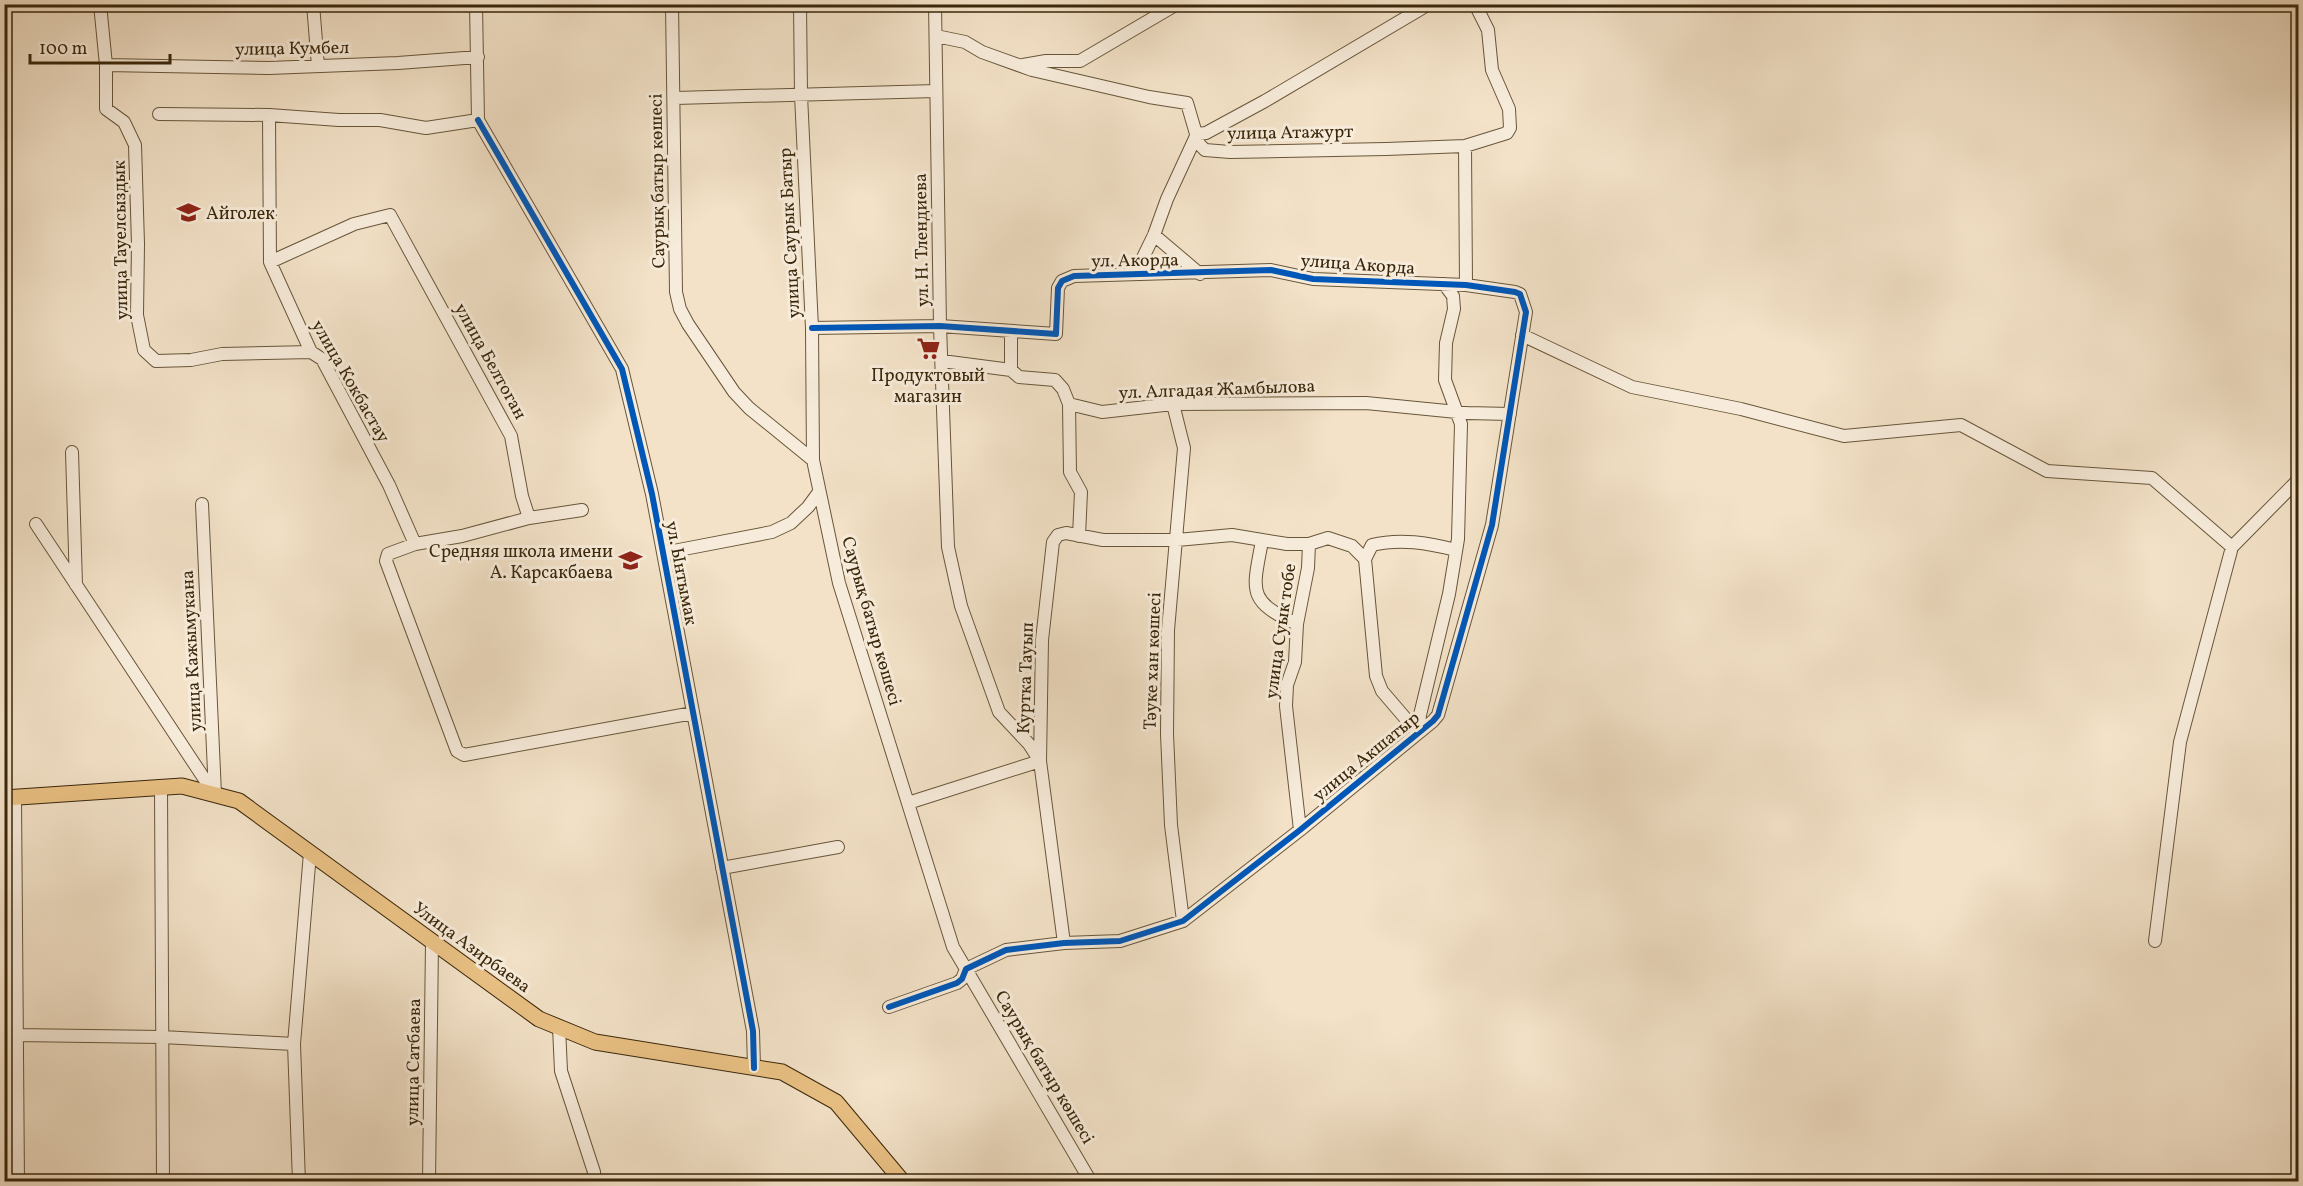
<svg xmlns="http://www.w3.org/2000/svg" width="2303" height="1186" viewBox="0 0 2303 1186" font-family="Vollkorn,serif">
	<style>
		.lines { fill: none; stroke-linecap: round; stroke-linejoin: round }
		.minor-casing { stroke: #68563a; stroke-width: 14 }
		.major-casing { stroke: #3a270b; stroke-width: 17 }
		.minor { stroke: #f7ecdb; stroke-width: 12 }
		.major { stroke: #eac184; stroke-width: 15 }
		.cycleway-casing { stroke: #f7ecdb; stroke-width: 10 }
		.cycleway { stroke: #0057b8; stroke-width: 6 }
		.labels { text-anchor: middle; stroke-width: 6; stroke-linejoin: round; paint-order: stroke }
		.street-label { font-size: 18px; fill: #3a270b; stroke: #f7ecdb }
		.poi-label { font-size: 18px; fill: #3a270b; stroke: #f7ecdb; text-anchor: start }
	</style>
	<rect width="100%" height="100%" fill="#f3e2c8"/>
	<filter id="stains"><feTurbulence type="fractalNoise" baseFrequency=".00333" numOctaves="4"/><feColorMatrix values="0 0 0 0 .2 0 0 0 0 .09 0 0 0 0 .02 0 0 0 .5 -.17"/></filter>
	<radialGradient id="worn" r=".72"><stop offset=".6" stop-color="#630" stop-opacity="0"/><stop offset="1" stop-color="#630" stop-opacity=".3"/></radialGradient>
	<g class="lines">
		<defs>
			<path id="minor" d="M100,4l6,61v44l18,13 11,23 3,99 -1,71 7,35 12,11 35,-1 31,-6 89,-2
				M313,4l5,62
				M476,4l2,116
				M672,4l4,288 4,17 8,15 46,68 15,16 64,52 26,123 114,364 138,235
				M800,4l1,91 11,233 1,132
				M936,36l29,6 17,10 50,18 117,27 38,6 12,41 6,6 25,2 156,-3 79,-3 42,-13 3,-5 -1,-19 -17,-39 -4,-40 -13,-26
				M106,65l163,3 129,-5 80,-6
				M1023,65l23,-4h34l97,-57
				M675,98l261,-7
				M159,114l110,1 70,5h41l46,8 52,-8
				M269,115l1,147 41,90 11,7 67,126 26,59 47,-8 67,-18
				M478,120l144,249 30,125 101,537 1,37
				M1465,146l1,139
				M1154,235l46,39
				M270,262l84,-38 36,-9 121,221 11,60 7,22 53,-8
				M1135,274l19,-39 13,-36 30,-65 9,-1 59,-32 164,-97
				M812,328l128,-2 116,8 2,-46 4,-7 12,-5 197,-6 42,9 153,6 49,7 5,2 6,18 -34,213 -54,190 -5,6 -133,109 -117,91 -63,20 -56,2 -58,7 -40,19 -4,10 -5,4 -68,24
				M1522,335l110,52 109,22 103,27 117,-11 86,46 105,7 80,69
				M942,361l69,9 8,7 36,3 8,9 6,15 33,8 71,-8 193,-1 101,10 43,1
				M1011,370v-38
				M1069,404l1,68 11,20 -2,44
				M1173,404l11,44 -16,182 -1,104 4,91 12,96
				M72,452l4,133
				M202,504l13,290
				M36,524l179,271
				M1262,541c-9,49 -16,60 35,83
				M415,544l-27,10 -2,7 71,190 7,4 229,-42
				M663,553l109,-21 19,-9 17,-16 11,-15
				M1365,559l7,-14c28,-7 56,-2 84,5
				M1418,733l2,-18 29,-121 9,-55 3,-115 -16,-44 1,-37 8,-34 -1,-13 -9,-12
				M161,788l2,394
				M15,798l3,384
				M908,803l132,-42 -11,-17 -30,-32 -38,-106 -13,-59 -8,-221 -5,-322
				M1300,830l-14,-124 1,-21 8,-23 2,-38 11,-56 1,-24
				M722,868l116,-21
				M2155,941l25,-199 52,-195 66,-67
				M1064,943l-24,-182 2,-121 11,-98 5,-7 8,-2 37,7h74l55,-5 55,9h22l19,-6 24,8 13,13 11,117 6,15 36,42
				M559,1027l2,44 33,101v10
				M16,1035l146,2 132,7
				M299,1182l-5,-138 16,-191
				M429,1182l3,-239"/>
			<path id="major" d="M4,798l178,-12 57,15 300,218 56,23 187,30 54,30 67,80"/>
		</defs>
		<use href="#minor" class="minor-casing"/>
		<use href="#major" class="major-casing"/>
		<use href="#minor" class="minor"/>
		<use href="#major" class="major"/>
		<defs>
			<path id="cycleway" d="M478,120l144,249 30,125 101,537 1,37
				M812,328l128,-2 116,8 2,-46 4,-7 12,-5 197,-6 42,9 153,6 49,7 5,2 6,18 -34,213 -54,190 -5,6 -133,109 -117,91 -63,20 -56,2 -58,7 -40,19 -4,10 -5,4 -68,24"/>
		</defs>
		<use href="#cycleway" class="cycleway-casing"/>
		<use href="#cycleway" class="cycleway"/>
	</g>
	<defs>
		<symbol id="school-bare" viewBox="-9 -9 18 18"><path d="M0-5L7-2L0 1L-7-2ZM-4 1L0 2.5L4 1V4Q0 6-4 4Z" fill="#8f2418" stroke="#f7ecdb" stroke-width="2.5" paint-order="stroke"/></symbol>
		<symbol id="supermarket-bare" viewBox="-9 -9 18 18"><path d="M-6-5.5h2.5l.6 2H6L4.5 2H-2.5L-4.4-4H-6ZM-1.5 3.2a1.3 1.3 0 1 0 .1 0ZM3 3.2a1.3 1.3 0 1 0 .1 0Z" fill="#8f2418" stroke="#f7ecdb" stroke-width="2.5" paint-order="stroke"/></symbol>
	</defs>
	<g fill-rule="evenodd">
		<use href="#school-bare" x="172" y="196" width="33" height="33"/>
		<use href="#supermarket-bare" x="912" y="332" width="33" height="33"/>
		<use href="#school-bare" x="614" y="544" width="33" height="33"/>
	</g>
	<g class="labels">
		<g class="street-label">
			<text transform="translate(292 48) rotate(-1)" y="6">улица Кумбел</text>
			<text transform="translate(1290 132) rotate(-1)" y="6">улица Атажурт</text>
			<text transform="translate(657 181) rotate(-91)" y="6">Саурық батыр көшесі</text>
			<text transform="translate(789 233) rotate(-93)" y="6">улица Саурык Батыр</text>
			<text transform="translate(120 240) rotate(-91)" y="6">улица Тауелсыздык</text>
			<text transform="translate(921 240) rotate(-91)" y="6">ул. Н. Тлендиева</text>
			<text transform="translate(1135 260) rotate(-1)" y="6">ул. Акорда</text>
			<text transform="translate(1358 264) rotate(4)" y="6">улица Акорда</text>
			<text transform="translate(491 361) rotate(61)" y="6">улица Белтоган</text>
			<text transform="translate(351 381) rotate(60)" y="6">улица Кокбастау</text>
			<text transform="translate(1217 389) rotate(-2)" y="6">ул. Алгадая Жамбылова</text>
			<text transform="translate(682 573) rotate(79)" y="6">ул. Ынтымак</text>
			<text transform="translate(872 621) rotate(74)" y="6">Саурық батыр көшесі</text>
			<text transform="translate(1280 631) rotate(-82)" y="6">улица Суык тобе</text>
			<text transform="translate(191 651) rotate(-93)" y="6">улица Кажымукана</text>
			<text transform="translate(1152 661) rotate(-88)" y="6">Тәуке хан көшесі</text>
			<text transform="translate(1025 678) rotate(-88)" y="6">Куртка Тауып</text>
			<text transform="translate(1366 756) rotate(-39)" y="6">улица Акшатыр</text>
			<text transform="translate(472 947) rotate(36)" y="6">Улица Азирбаева</text>
			<text transform="translate(413 1062) rotate(-89)" y="6">улица Сатбаева</text>
			<text transform="translate(1045 1067) rotate(59)" y="6">Саурық батыр көшесі</text>
		</g>
		<g class="poi-label">
			<text x="206" y="219">Айголек</text>
			<text x="928" y="381" text-anchor="middle">Продуктовый<tspan x="928" dy="21">магазин</tspan></text>
			<text x="613" y="557" text-anchor="end">Средняя школа имени<tspan x="613" dy="21">А. Карсакбаева</tspan></text>
		</g>
	</g>
	<rect width="2303" height="1186" fill="none" stroke="#f3e2c8" stroke-width="24"/>
	<rect x="6" y="6" width="2291" height="1174" fill="none" stroke="#3a270b" stroke-width="3"/>
	<rect x="12" y="12" width="2279" height="1162" fill="none" stroke="#3a270b" stroke-width="1.5"/>
	<path d="M30 54v9h140v-9" fill="none" stroke="#3a270b" stroke-width="3"/>
	<text x="39" y="54" font-size="18" fill="#3a270b" stroke="#f7ecdb" stroke-width="4.5" paint-order="stroke">100 m</text>
	<rect width="100%" height="100%" filter="url(#stains)"/>
	<rect width="100%" height="100%" fill="url(#worn)"/>
</svg>
